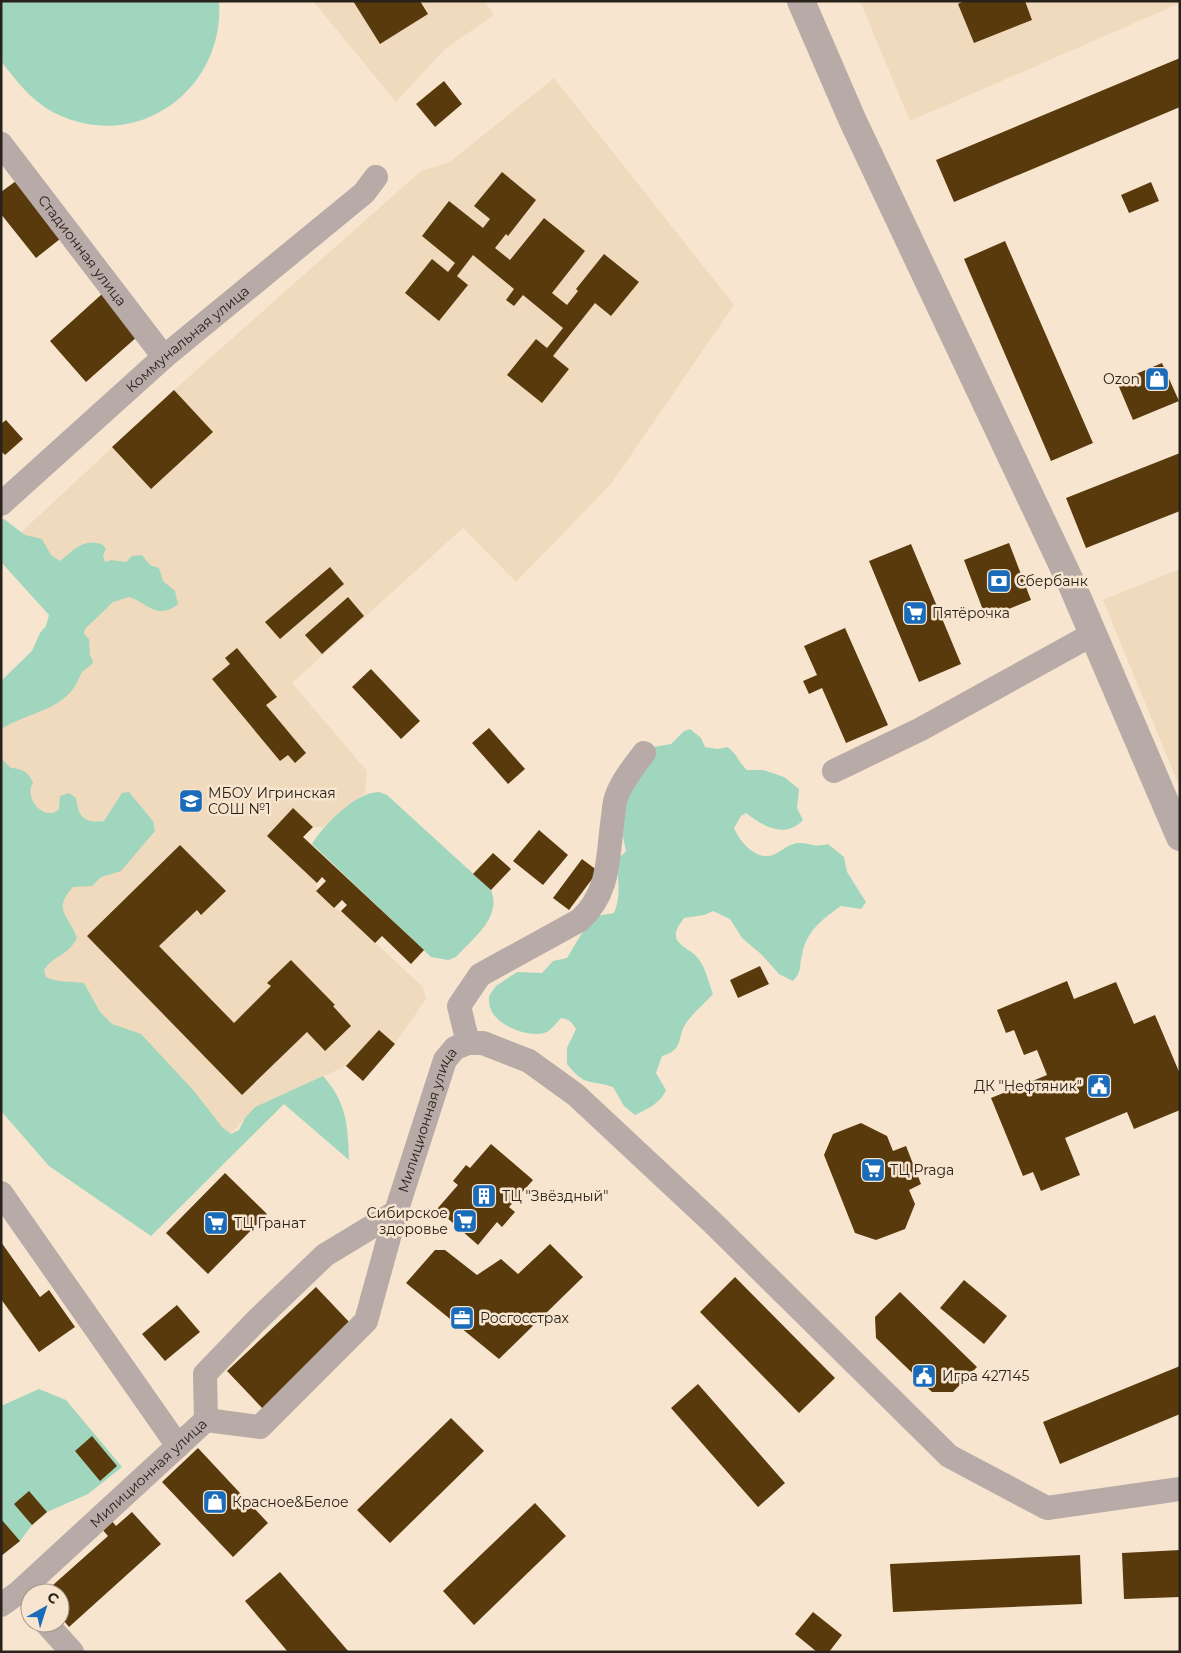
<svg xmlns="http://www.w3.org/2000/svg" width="1181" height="1653" viewBox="0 0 1181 1653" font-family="Montserrat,sans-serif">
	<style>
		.built { fill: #f0dabe }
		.green { fill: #a0d6bd }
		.building { fill: #593a0c }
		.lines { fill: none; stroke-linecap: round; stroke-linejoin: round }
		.minor { stroke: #b7aaa7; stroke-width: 24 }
		.tertiary { stroke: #b7aaa7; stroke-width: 28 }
		.labels { text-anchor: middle; stroke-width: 5; stroke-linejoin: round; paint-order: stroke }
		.street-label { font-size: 14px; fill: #29221a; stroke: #f7e5cf }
		.poi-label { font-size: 14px; fill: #29221a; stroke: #f7e5cf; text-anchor: start }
	</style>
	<rect width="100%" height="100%" fill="#f7e5cf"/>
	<path class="built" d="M313,1h172l9,14 -49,34 -49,53z
		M860,1h320v2l-270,118z
		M554,78l180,227 -123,179 -95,98 -53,-54 -171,155 75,88 -2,22 -42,34h-10l-20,-18 24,74 -1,9 18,16 7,3 82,76 3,12 -31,45 -32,37 -17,-15 -91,41 -112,123 -142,-119v-430l65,-62 -64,-69 172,-160 247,-219 29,-9z
		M1180,569v219l-77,-188z"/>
	<path class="green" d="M1,1h218c6,87 -79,151 -160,114 -26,-12 -41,-32 -58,-54z
		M4,519l21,16 17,4 9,16 9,6c14,-11 24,-24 43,-16l3,4 -3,7 2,6 6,-2 15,2 6,-6 10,-1 8,10 9,3 4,13 12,10 3,13c-21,17 -30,-1 -49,-7l-16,5 -28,27 -1,5 5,5 1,16 3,7c-3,6 -11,7 -13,14 -12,34 -52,36 -79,53v-48l31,-30 8,-18 6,-7 3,-11 -48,-53v-42z
		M690,729l11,9 4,9 13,2 9,-2c10,6 11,15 20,23h16l21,7 15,12 -2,19 6,12c-18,19 -39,7 -57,-7l-5,3 -7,12c6,14 22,33 39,27 9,-4 14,-10 24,-12 13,-1 15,5 31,1l16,13 3,15 19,30 -5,7 -20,-3c-19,13 -35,26 -39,49 -3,12 0,17 -9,26l-14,-7 -18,-20 -19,-16 -12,-19 -17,-8 -9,4 -20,3c-3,5 -9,11 -8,18 0,8 14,14 19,19 10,9 13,26 18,39 -8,9 -20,19 -27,29 -10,15 -1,26 -24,33l-6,17 10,17c-5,13 -19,19 -31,25l-11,-9 -11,-19c-23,-8 -27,1 -46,-23v-16l9,-19c-4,-7 -7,-10 -15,-11 -4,4 -9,11 -14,14 -16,7 -52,-6 -57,-25 -1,-3 -1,-8 -1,-11l7,-10 21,-14 25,1 11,-12 14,-3 15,-25 14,-17 18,-3c8,-18 3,-34 3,-53l9,-9 -3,-14 -11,-16 41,-74 18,-3 13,-13z
		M1,758l10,10c10,0 19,5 22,15 -10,15 12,40 26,26l1,-13 9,-3 7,5c2,18 8,26 28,23l18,-28 7,-1 24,29 2,10 -34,40 -20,6 -9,9 -19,1c-21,23 -5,27 4,51 -9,18 -23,17 -33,32l2,7c11,6 25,4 38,6l16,29 12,12 29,10 53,57 28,36 9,7 8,-4 6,-12 10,-11 68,-31c24,27 25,50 26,84l-65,-56 -133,132 -102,-70 -48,-55z
		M379,792l8,3 104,95c11,28 -18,48 -35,67l-8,3 -17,-3 -119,-113c12,-19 43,-52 67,-52z
		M39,1389l27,11 56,67 -34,27 -41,18 -15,13 -12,16 -19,15v-150z"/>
	<path class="building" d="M353,1h67l8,13 -48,30z
		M964,1h61l7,19 -58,23 -16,-39z
		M1180,58v49l-226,95 -18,-42z
		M444,81l18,23 -27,23 -19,-23z
		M502,172l34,28 -28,36 -2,-2 -11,14 15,12 34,-42 41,33 -33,42 15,12 11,-14 -2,-2 28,-35 35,28 -28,34 -16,-13 -42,53 16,13 -27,34 -35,-28 29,-36 11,9 16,-20 -40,-33 -9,11 -8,-6 8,-11 -41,-34 -16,21 11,9 -29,36 -34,-28 27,-34 16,13 7,-9 -33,-27 27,-35 34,27 7,-9 -16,-13z
		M16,181l44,58 -24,19 -35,-44v-22z
		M1151,182l8,19 -30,12 -8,-18z
		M1005,241l88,202 -42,18 -87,-202z
		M102,294l36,42 -52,46 -36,-41z
		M1162,363l17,38 -46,19 -16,-38z
		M174,390l39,42 -62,57 -39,-42z
		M6,420l17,19 -18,16 -4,-4v-27z
		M1180,453v58l-94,37 -20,-50z
		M1009,543l22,57 -45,18 -22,-58z
		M911,544l50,120 -42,18 -50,-121z
		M330,567l14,17 -64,55 -15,-17z
		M348,597l16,19 -42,38 -17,-19z
		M845,628l43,97 -42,18 -24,-55 -13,6 -6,-13 14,-6 -13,-29z
		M237,648l40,49 -11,8 40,48 -11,10 -7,-8 -8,6 -68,-82 18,-15 -5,-6z
		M371,669l49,52 -19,18 -49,-52z
		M489,728l36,41 -17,15 -36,-41z
		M293,808l20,19 -10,10 121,113 -13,14 -29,-28 -7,7 -34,-32 6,-6 -5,-5 -8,8 -18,-17 10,-10 -4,-4 -5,6 -50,-47z
		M539,830l29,25 -25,30 -30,-24z
		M180,845l46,46 -25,24 -4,-5 -38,36 75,77 37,-37 -4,-3 24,-23 44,45 -2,1 18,20 -26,25 -18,-19 -65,63 -155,-159z
		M493,853l18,16 -20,21 -18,-16z
		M582,859l16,12 -29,39 -16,-12z
		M760,966l9,18 -31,14 -8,-18z
		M1067,981l7,18 42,-17 18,42 21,-9 25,59v36l-46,19 -7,-17 -62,26 15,37 -39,16 -8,-19 -10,4 -32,-78 56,-23 -10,-25 -13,5 -10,-25 -8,3 -9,-23z
		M379,1030l16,14 -32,37 -17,-15z
		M861,1123l26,13 6,15 13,-5 15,38 -12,6 6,14 -10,25 -29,11 -21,-7 -31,-78 9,-21z
		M491,1144l42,36 -24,27 6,5 -13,15 -5,-5 -19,23 -41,-36 21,-24 -5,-4 13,-16 4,3z
		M225,1173l42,41 -59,60 -42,-41z
		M1,1242l39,55 9,-7 26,37 -36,25 -38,-53z
		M550,1244l33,33 -84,82 -93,-76 29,-33h10l32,25 24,-16 17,15z
		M735,1277l100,101 -36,35 -99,-101z
		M964,1280l43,36 -23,28 -44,-36z
		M316,1287l36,38 -89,84 -36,-38z
		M900,1292l77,75 -24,25h-21l-56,-54 -1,-21z
		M177,1305l23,27 -35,29 -23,-27z
		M1180,1366v48l-120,50 -17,-42z
		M698,1384l87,99 -27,24 -87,-99z
		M451,1418l33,33 -94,92 -33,-33z
		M92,1436l25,30 -17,15 -25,-30z
		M198,1448l70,75 -35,34 -71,-75z
		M29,1491l18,21 -15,13 -18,-21z
		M535,1503l31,33 -92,89 -31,-34z
		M132,1512l29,32 -92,83 -9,-11v-23h-16l64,-57 -7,-8 10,-8 5,6z
		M1,1519l19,22 -19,15z
		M1180,1550v47l-56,2 -2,-46z
		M1080,1555l2,49 -189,8 -3,-48z
		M280,1572l69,80h-61l-43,-51z
		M813,1612l29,23 -13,17h-12l-22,-18z"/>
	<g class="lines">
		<g class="minor">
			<path id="s1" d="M1,144l163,213"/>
			<path id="s2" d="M1,504l163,-147 200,-164 12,-16"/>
			<path d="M834,771l87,-42 172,-95"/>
			<path d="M468,1043l-9,-37 21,-31 100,-55c31,-29 27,-63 33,-103 1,-7 1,-16 4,-22 6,-15 17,-29 27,-42"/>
			<path d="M1,1193l177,253"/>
			<path d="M206,1420l-1,-46 51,-53 69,-66 71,-43"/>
			<path id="s3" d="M1,1605l17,-12 188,-173 54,7 106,-106 30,-109 49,-152 10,-12 13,-5h15l46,18 47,34 136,127 237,234 98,52 133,-19"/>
			<path d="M46,1623l26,29"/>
		</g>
		<path class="tertiary" d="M801,1l51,118 220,466 108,252"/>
	</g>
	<defs>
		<symbol id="shop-square" viewBox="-11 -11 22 22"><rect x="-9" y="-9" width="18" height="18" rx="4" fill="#1a6cbb" stroke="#f7e5cf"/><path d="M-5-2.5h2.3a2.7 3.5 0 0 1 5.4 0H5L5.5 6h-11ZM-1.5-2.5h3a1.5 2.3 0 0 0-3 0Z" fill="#fff"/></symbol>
		<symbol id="bank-square" viewBox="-11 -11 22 22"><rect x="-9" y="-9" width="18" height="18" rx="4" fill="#1a6cbb" stroke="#f7e5cf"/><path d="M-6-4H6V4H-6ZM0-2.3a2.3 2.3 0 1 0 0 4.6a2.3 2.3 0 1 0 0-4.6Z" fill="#fff"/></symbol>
		<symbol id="supermarket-square" viewBox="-11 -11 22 22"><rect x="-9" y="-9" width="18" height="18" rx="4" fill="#1a6cbb" stroke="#f7e5cf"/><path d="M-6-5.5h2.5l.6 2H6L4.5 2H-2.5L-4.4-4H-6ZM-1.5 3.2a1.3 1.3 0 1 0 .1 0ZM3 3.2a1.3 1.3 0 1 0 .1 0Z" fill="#fff"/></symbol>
		<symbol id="school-square" viewBox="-11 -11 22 22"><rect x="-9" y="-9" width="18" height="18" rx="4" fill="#1a6cbb" stroke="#f7e5cf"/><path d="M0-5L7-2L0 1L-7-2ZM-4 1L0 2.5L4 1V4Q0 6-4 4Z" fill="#fff"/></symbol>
		<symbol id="civic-square" viewBox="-11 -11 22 22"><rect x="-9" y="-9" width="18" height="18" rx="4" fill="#1a6cbb" stroke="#f7e5cf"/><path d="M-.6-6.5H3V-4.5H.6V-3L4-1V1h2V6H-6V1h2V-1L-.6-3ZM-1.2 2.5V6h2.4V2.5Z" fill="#fff"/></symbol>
		<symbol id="building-square" viewBox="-11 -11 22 22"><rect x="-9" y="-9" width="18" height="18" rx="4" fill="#1a6cbb" stroke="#f7e5cf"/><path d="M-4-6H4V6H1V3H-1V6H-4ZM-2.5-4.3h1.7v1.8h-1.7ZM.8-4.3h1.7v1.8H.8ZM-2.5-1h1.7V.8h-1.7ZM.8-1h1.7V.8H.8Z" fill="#fff"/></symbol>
		<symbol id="office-square" viewBox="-11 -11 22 22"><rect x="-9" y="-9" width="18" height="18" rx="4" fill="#1a6cbb" stroke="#f7e5cf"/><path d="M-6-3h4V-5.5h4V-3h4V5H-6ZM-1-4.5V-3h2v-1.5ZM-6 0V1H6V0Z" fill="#fff"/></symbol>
	</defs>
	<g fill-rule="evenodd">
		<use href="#shop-square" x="1143" y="365" width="28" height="28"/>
		<use href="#bank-square" x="985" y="567" width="28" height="28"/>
		<use href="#supermarket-square" x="901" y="599" width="28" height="28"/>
		<use href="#school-square" x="177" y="787" width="28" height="28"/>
		<use href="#civic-square" x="1085" y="1072" width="28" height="28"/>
		<use href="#supermarket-square" x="859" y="1156" width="28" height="28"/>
		<use href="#building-square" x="470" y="1182" width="28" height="28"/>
		<use href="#supermarket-square" x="451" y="1207" width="28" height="28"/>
		<use href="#supermarket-square" x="202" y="1209" width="28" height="28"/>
		<use href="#office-square" x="448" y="1304" width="28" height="28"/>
		<use href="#civic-square" x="910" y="1362" width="28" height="28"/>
		<use href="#shop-square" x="201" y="1488" width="28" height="28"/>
	</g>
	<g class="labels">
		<g class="street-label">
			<text dy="5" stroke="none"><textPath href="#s1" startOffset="134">Стадионная улица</textPath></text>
			<text dy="5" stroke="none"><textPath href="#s2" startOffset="249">Коммунальная улица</textPath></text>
			<text dy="5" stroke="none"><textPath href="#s3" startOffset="691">Милиционная улица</textPath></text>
			<text dy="5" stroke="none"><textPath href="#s3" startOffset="198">Милиционная улица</textPath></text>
		</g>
		<g class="poi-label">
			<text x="1140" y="384" text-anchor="end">Ozon</text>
			<text x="1016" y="586">Сбербанк</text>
			<text x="932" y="618">Пятёрочка</text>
			<text x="208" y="798">МБОУ Игринская<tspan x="208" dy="16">СОШ №1</tspan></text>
			<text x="1082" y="1091" text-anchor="end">ДК "Нефтяник"</text>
			<text x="890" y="1175">ТЦ Praga</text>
			<text x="502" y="1201">ТЦ "Звёздный"</text>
			<text x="448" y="1218" text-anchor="end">Сибирское<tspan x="448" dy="16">здоровье</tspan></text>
			<text x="234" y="1228">ТЦ Гранат</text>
			<text x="480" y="1323">Росгосстрах</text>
			<text x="942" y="1381">Игра 427145</text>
			<text x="232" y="1507">Красное&amp;Белое</text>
		</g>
	</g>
	<rect width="1181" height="1653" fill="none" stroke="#29221a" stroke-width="5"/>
	<g transform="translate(45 1608) rotate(39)"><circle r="24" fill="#f7e5cf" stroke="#a59787"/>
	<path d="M0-4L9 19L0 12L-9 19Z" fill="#1a6cbb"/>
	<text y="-8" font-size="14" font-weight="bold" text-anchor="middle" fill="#29221a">С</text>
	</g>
</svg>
